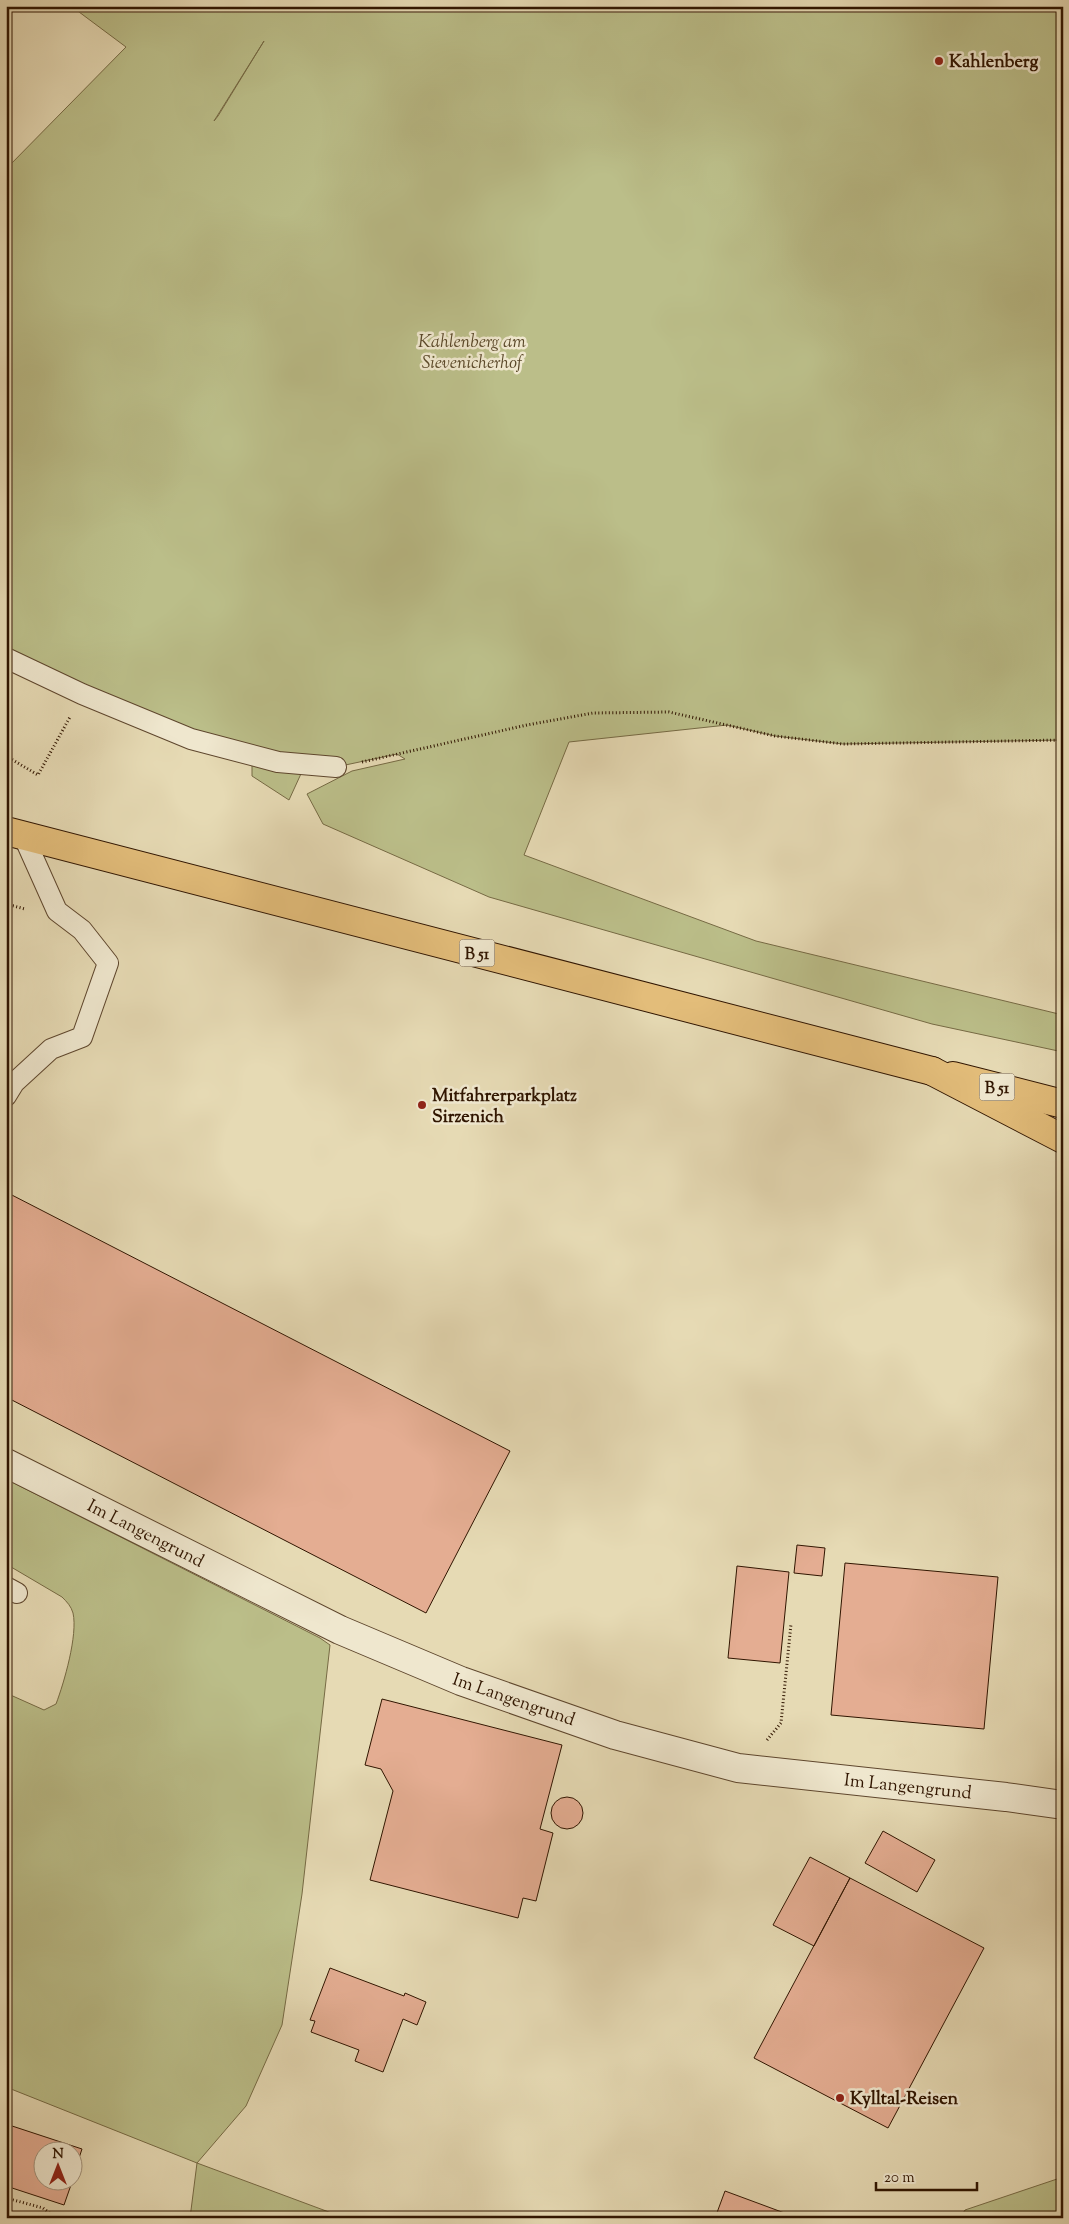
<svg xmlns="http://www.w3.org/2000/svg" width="1069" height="2224" viewBox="0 0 1069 2224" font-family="'Sorts Mill Goudy',serif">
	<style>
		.green { fill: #bbbe89; stroke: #766a44; fill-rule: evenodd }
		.building { fill: #e4ad92; stroke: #301500 }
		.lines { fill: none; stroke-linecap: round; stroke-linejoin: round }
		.service-casing { stroke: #5e462d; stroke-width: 22 }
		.minor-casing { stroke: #5e462d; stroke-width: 30 }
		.primary-casing { stroke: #301500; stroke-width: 30 }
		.trunk-casing { stroke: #301500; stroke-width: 30 }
		.motorway-casing { stroke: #301500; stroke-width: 30 }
		.path { stroke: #301500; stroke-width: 3; stroke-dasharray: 1 2.5; stroke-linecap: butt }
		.service { stroke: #efe7ce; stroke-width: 20 }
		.minor { stroke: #efe7ce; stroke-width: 28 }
		.primary { stroke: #e3bd7a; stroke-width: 28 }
		.trunk { stroke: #e3bd7a; stroke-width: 28 }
		.motorway { stroke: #e3bd7a; stroke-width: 28 }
		.poi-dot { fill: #8f2418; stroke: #efe7ce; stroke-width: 2 }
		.labels { text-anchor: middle; stroke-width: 5; stroke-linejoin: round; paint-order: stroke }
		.shield { fill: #efe7ce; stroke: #69543e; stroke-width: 1 }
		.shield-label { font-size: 16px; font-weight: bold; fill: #301500 }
		.poi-label { font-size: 18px; font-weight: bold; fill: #301500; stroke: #efe7ce; text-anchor: start }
		.park-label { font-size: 18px; font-style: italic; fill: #5a4829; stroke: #efe7ce }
		.street-label { font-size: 18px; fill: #301500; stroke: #efe7ce }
	</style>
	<rect width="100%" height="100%" fill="#e6dab4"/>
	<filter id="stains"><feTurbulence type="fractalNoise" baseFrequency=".004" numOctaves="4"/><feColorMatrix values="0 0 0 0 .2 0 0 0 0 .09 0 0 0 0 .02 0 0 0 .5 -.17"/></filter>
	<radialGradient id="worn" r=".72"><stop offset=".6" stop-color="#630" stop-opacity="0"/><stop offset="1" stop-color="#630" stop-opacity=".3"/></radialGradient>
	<path class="green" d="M71,6h992v734l-220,4 -68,-8 -48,-11 -158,17 -45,113 232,86 307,74v37l-131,-28 -443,-127 -166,-73 -16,-30 45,-23 53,-12 -8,-5 -61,13 -31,-2 -16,35 -37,-24v-21l-246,-97v-489l120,-122zM264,41l-46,75 -4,5z
		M6,1479l314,159 10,7 -28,249 -20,131 -36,81 -49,57 148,55h-155l7,-55 -191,-76v-394l38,17 12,-6c8,-21 22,-69 17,-91 -2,-7 -6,-11 -11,-16l-56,-33z
		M1063,2177v41h-103l5,-8z"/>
	<path class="building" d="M6,1192l504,259 -84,162 -420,-216z
		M797,1545l28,3 -3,28 -28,-3z
		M845,1563l153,14 -14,152 -153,-14z
		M737,1566l52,6 -9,91 -52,-5z
		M382,1699l180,46 -22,84 13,4 -17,68 -13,-3 -5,20 -148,-38 23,-89 -12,-22 -16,-4z
		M551 1813a16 16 0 1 1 32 0a16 16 0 1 1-32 0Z
		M883,1831l52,29 -18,32 -52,-29z
		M810,1857l40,21 -36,68 -41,-21z
		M850,1878l134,70 -96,180 -134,-70z
		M330,1968l74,28 1,-3 21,9 -9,23 -14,-6 -20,53 -28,-11 4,-11 -48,-18 4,-11 -5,-1z
		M6,2124l76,25 -10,30v-27h-30v30h30l-8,23 -58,-19z
		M725,2191l73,27h-83z"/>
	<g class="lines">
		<defs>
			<path id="service" d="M6,658l76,36 109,45 87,23 58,5
				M6,1096l8,-13 37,-34 31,-12 26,-74 -26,-33 -25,-19 -34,-76
				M6,1587l11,6"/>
			<path id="minor" d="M6,1463l334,167 121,51 154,54 123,33 268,29 57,8"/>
			<path id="primary" d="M953,1076l110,28"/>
			<path id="trunk" d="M6,831l926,240"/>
			<path id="motorway" d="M932,1071l131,68"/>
		</defs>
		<use href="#service" class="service-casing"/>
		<use href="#minor" class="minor-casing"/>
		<use href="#primary" class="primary-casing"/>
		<use href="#trunk" class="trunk-casing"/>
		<use href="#motorway" class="motorway-casing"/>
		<path class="path" d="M6,756l32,19 32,-58
			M362,762l165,-37 66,-12 76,-1 106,24 68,8 220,-4
			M6,904l19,5
			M767,1740l14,-17 10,-99
			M6,2198l37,10 13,10"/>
		<use href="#service" class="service"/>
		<use href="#minor" class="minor"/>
		<use href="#primary" class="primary"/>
		<use href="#trunk" class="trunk"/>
		<use href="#motorway" class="motorway"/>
	</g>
	<g class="poi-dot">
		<circle cx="939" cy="61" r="5"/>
		<circle cx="422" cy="1105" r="5"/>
		<circle cx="840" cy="2098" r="5"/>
	</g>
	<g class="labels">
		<g class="shield">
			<rect x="459.5" y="939.5" width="35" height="27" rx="4"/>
			<rect x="979.5" y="1073.5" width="35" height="27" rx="4"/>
		</g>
		<g class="shield-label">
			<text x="477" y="959">B 51</text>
			<text x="997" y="1093">B 51</text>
		</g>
		<g class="poi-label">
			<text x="949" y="67">Kahlenberg</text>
			<text x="432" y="1101">Mitfahrerparkplatz<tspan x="432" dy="21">Sirzenich</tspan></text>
			<text x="850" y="2104">Kylltal-Reisen</text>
		</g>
		<g class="park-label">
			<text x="472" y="347">Kahlenberg am<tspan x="472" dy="21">Sievenicherhof</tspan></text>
		</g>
		<g class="street-label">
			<text transform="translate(146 1533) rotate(27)" y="6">Im Langengrund</text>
			<text transform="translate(514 1699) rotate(19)" y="6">Im Langengrund</text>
			<text transform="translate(908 1786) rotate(6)" y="6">Im Langengrund</text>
		</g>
	</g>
	<rect width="1069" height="2224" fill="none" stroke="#e6dab4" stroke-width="25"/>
	<rect x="8" y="8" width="1054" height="2209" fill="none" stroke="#301500" stroke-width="2.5"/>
	<rect x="12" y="12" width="1044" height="2199" fill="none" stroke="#301500"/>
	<g transform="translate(58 2166)"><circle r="24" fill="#efe7ce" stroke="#a3937c"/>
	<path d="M0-4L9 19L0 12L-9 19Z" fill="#8f2418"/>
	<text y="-8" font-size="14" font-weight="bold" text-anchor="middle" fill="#301500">N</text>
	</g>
	<path d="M876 2182v8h101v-8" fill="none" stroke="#301500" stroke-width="2.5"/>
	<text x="884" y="2182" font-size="15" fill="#301500" stroke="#efe7ce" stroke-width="4" paint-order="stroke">20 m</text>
	<rect width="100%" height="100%" filter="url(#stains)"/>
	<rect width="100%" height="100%" fill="url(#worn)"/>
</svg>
